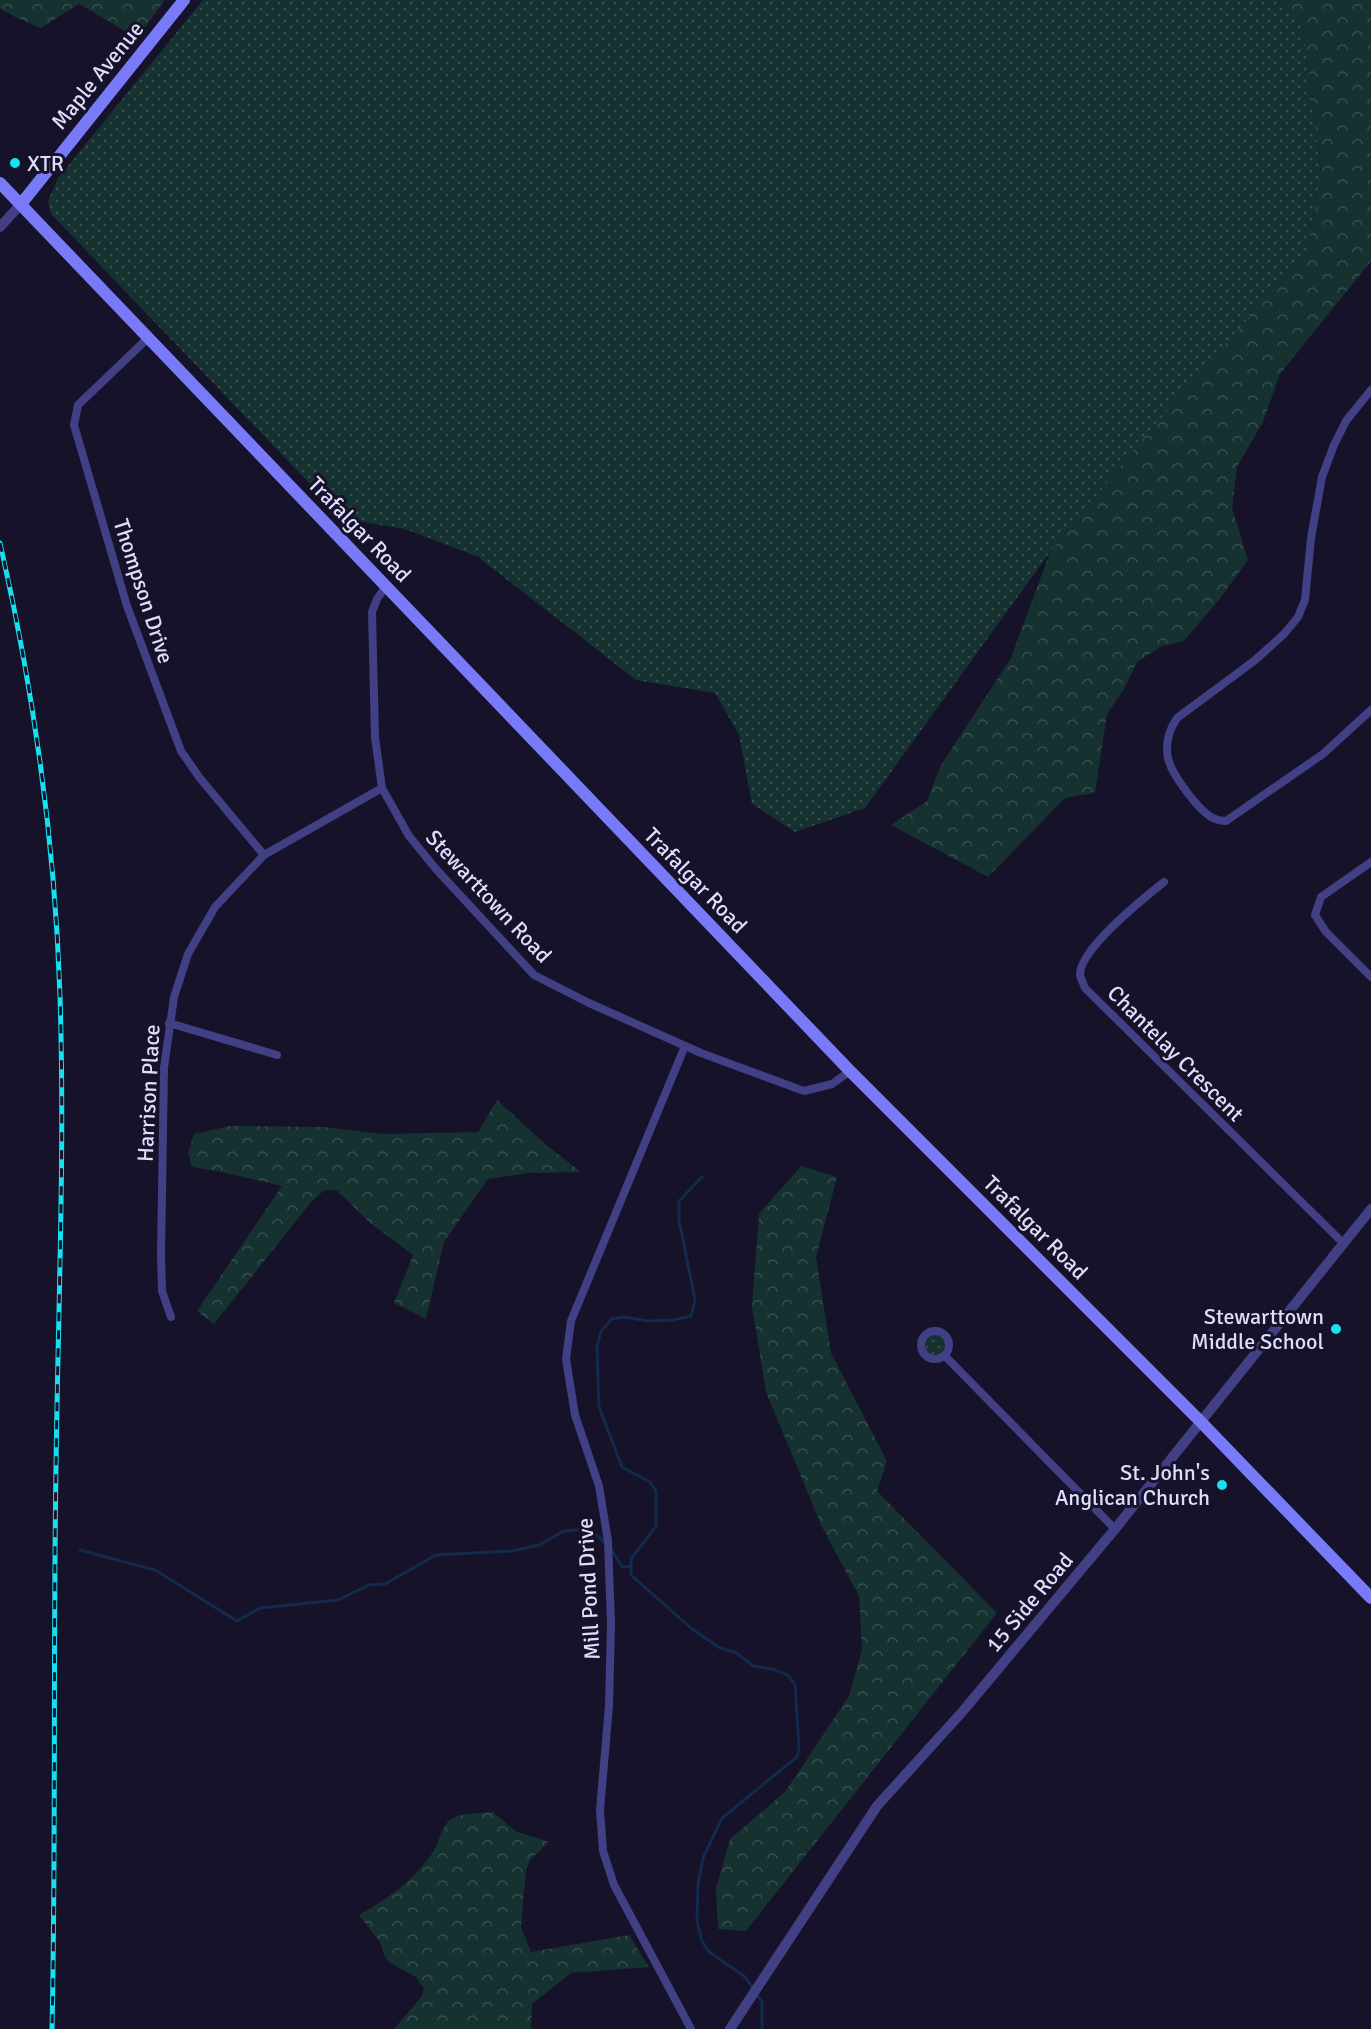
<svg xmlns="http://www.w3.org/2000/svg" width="1371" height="2029" viewBox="0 0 1371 2029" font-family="Signika,sans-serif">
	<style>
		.grass { fill: url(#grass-dots) }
		.forest { fill: url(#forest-crowns) }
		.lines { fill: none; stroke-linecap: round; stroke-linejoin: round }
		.stream { stroke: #122a4c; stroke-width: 3 }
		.minor { stroke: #414085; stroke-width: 8 }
		.tertiary { stroke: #414085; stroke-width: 10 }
		.secondary { stroke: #797af7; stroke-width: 12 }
		.rail-casing { stroke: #15e1f0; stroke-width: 5 }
		.rail { stroke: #151229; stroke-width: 3; stroke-dasharray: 9; stroke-linecap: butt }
		.poi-dot { fill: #15e1f0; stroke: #151229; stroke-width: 2 }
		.labels { text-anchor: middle; stroke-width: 6; stroke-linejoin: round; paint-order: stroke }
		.street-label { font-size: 22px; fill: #dfdcfd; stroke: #151229 }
		.poi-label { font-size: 22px; fill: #dfdcfd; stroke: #151229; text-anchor: end }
	</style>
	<defs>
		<pattern id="grass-dots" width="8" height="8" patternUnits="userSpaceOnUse" patternTransform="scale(1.5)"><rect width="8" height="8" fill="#163230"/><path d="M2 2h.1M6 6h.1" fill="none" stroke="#374f4f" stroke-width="1.8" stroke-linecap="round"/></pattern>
		<pattern id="forest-crowns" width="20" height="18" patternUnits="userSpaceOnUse" patternTransform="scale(1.5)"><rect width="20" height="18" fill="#163230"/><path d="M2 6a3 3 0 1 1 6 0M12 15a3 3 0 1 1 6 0" fill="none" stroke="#374f4f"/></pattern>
	</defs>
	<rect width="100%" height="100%" fill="#151229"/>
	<path class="grass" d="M203,0h1075l24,20 19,153 -14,78 -257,301 -185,256 -70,24 -43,-28 -13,-69 -24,-42 -79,-13 -158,-123 -73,-28 -48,-8 -47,-37 -259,-270 -3,-13 10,-23z
		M925 1345a10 10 0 1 1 20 0a10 10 0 1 1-20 0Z"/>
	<path class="forest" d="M0,0h165l-28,38 -58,-34 -38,24 -26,-11 -15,-9z
		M1278,0h93v261l-91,113 -17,48 -26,45 -5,41 16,52 -30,41 -34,40 -22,5 -25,16 -13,27 -17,25 -12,79 -30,5 -77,79 -97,-52 36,-24 14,-36 70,-107 39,-106 108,-131 149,-170 14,-79 -19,-151z
		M497,1100l48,44 36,28 -53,1 -40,6 -44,63 -18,77 -32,-16 19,-48 -44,-33 -31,-31 -8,-1 -7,1 -12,11 -97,122 -17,-13 85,-125 -60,-14 -30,-5 -4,-14 6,-19 36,-8 95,1 58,7 95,-2z
		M801,1166l36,11 -21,80 15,96 56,108 -10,30 120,122 -251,318 -28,-2 -2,-40 14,-50 55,-47 64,-96 13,-46 -3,-54 -37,-69 -56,-135 -14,-86 7,-92z
		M493,1812l22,19 34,11 -18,17 -5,11 -5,57 10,25 98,-17 20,32 -78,6 -39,31 -1,25h-137l28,-33 2,-7 -8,-12 -26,-14 -5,-6 -5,-15 -21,-27c28,-15 57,-37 74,-63 8,-12 7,-28 22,-35 8,-4 28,-4 38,-5z"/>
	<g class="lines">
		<path class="stream" d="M702,1177l-23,24v19l16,80 -4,16 -18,4 -25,1 -23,-4 -13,2 -11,12 -4,16 2,60 23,60 28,15 6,9v35l-25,33v16l61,54 28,19 15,4 18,14 19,3 16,6 7,10 4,62 -2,10 -75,61 -19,40 -5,26 -1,37 5,20 7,11 35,24 9,12
			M611,1549l11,18 8,-1
			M80,1550l75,20 82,51 23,-13 78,-8 31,-15 16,-1 51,-29 76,-4 27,-6 25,-14 25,-2 18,15
			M756,1993l6,9v27"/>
		<path class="minor" d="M148,338l-70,67 -4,20 53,181 54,145 18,26 65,78
			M1371,390l-25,31 -12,24 -12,32 -11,61 -6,62 -7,17 -14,17 -30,27 -77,57c-8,12 -12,26 -9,40 3,16 31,53 45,60 4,2 8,3 13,3l97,-67 48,-44
			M386,586l-9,13 -5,13 3,125 7,51 27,48 27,33 98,106 55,28 112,50 103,38 28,-7 18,-13
			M1371,862l-50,35 -6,18 11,17 45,45
			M1164,882c-19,15 -85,68 -84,93 1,4 4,10 5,13l258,255
			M169,1023l108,32
			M685,1046l-114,275 -5,38 9,56 24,71 9,55 3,82 -2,83 -9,104 3,41 11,34 77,144
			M171,1317l-9,-26 -1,-37 3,-186 10,-71 14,-43 27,-47 49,-52 118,-67
			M921 1345a14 14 0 1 1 28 0a14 14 0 1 1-28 0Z
			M945,1356l170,173"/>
		<path class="tertiary" d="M0,227l21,-23
			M730,2029l147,-223 86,-95 152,-182 256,-320"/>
		<path class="secondary" d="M0,183l850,888 350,350 171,177
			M21,204l163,-204"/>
		<defs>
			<path id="rail" d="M0,543c34,149 55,301 60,453 5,157 -2,314 -4,471 -3,188 0,375 -4,562"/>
		</defs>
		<use href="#rail" class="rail-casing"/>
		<use href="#rail" class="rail"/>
	</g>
	<g class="poi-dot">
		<circle cx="15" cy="163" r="6"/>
		<circle cx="1336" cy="1329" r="6"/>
		<circle cx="1222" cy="1485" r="6"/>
	</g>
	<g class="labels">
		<g class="street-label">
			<text transform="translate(97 75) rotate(-51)" y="8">Maple Avenue</text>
			<text transform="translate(360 529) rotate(46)" y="8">Trafalgar Road</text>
			<text transform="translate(144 591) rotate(72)" y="8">Thompson Drive</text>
			<text transform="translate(696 880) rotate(46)" y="8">Trafalgar Road</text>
			<text transform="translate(489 896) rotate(47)" y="8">Stewarttown Road</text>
			<text transform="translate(1176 1053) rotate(45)" y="8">Chantelay Crescent</text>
			<text transform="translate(148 1093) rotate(-87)" y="8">Harrison Place</text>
			<text transform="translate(1036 1227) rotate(45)" y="8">Trafalgar Road</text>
			<text transform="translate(588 1589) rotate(-93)" y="8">Mill Pond Drive</text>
			<text transform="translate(1029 1602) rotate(-50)" y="8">15 Side Road</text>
		</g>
		<g class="poi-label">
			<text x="27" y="171" text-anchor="start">XTR</text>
			<text x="1324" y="1324">Stewarttown<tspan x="1324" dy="25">Middle School</tspan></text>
			<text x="1210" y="1480">St. John's<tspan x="1210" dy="25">Anglican Church</tspan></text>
		</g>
	</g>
</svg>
